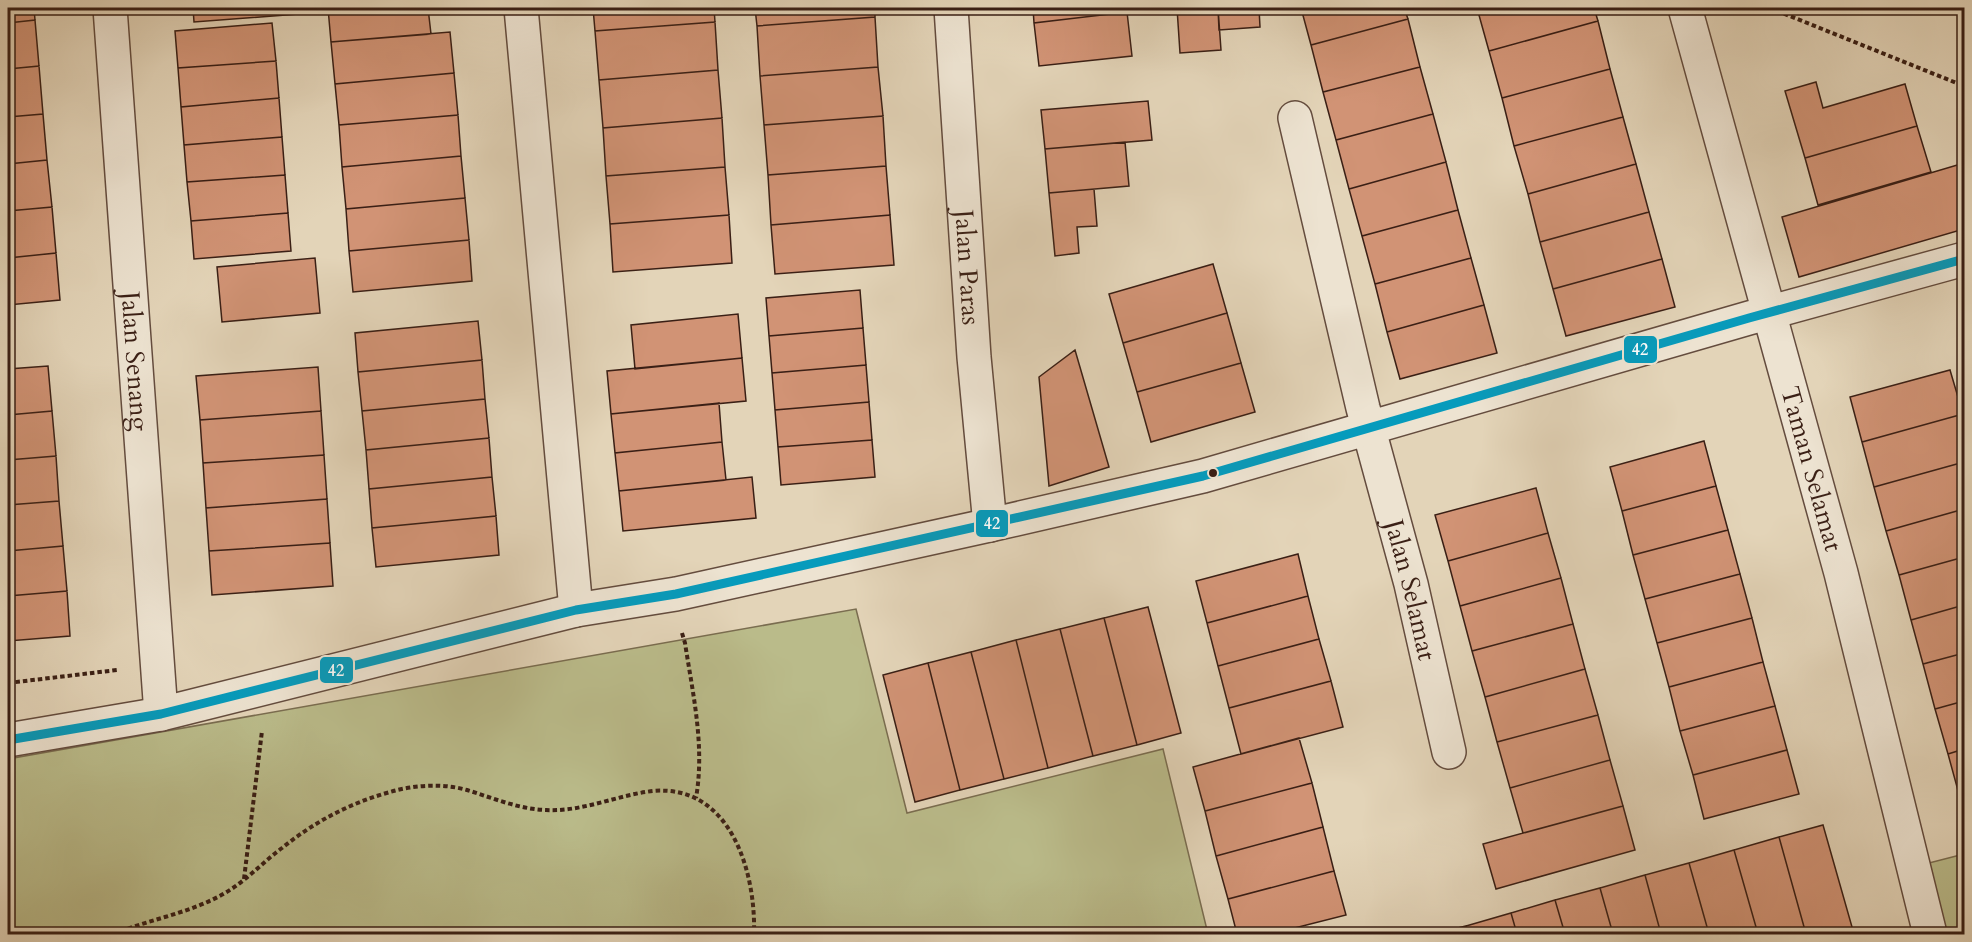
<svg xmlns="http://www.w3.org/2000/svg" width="1972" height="942" viewBox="0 0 1972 942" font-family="Cardo,serif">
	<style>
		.green { fill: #babb8a; stroke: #7a6d50; stroke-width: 1.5 }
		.building { fill: #d19375; stroke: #3a1f15; stroke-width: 1.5 }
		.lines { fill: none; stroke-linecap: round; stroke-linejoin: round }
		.minor-casing { stroke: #644c3e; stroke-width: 36 }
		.path { stroke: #3a1f15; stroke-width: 4; stroke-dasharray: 4.5 3; stroke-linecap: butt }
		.minor { stroke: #ede3d1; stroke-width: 33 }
		.bus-1-casing { stroke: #ede3d1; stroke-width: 14 }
		.bus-1 { stroke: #069bbc; stroke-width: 9 }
		.bus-dot { fill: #3a1f15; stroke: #ede3d1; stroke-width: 2 }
		.labels { text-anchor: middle; stroke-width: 4.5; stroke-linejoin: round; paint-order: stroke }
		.street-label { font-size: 26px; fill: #3a1f15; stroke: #ede3d1 }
		.line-badge { stroke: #ede3d1; stroke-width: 2 }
		.badge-label { font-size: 16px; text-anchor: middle; font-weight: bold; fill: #fff }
	</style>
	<rect width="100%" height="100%" fill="#e3d4b8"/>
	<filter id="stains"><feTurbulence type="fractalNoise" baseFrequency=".00333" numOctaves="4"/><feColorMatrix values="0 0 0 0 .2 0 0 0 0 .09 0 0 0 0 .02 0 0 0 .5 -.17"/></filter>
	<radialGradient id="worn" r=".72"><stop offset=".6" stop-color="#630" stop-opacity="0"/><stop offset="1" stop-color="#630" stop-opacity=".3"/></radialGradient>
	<path class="green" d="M856,609l51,204 256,-64 45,185h-1200v-175z
		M1964,854v80h-20l-19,-70z"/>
	<path class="building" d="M8,8h26l1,12 -27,3z
		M193,8h104l1,6 -104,8z
		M328,8h100l3,26 -100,8z
		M593,8h121l1,14 -120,9z
		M755,8h120v9l-118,9z
		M1033,8h94v4l-93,11z
		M1177,8h41l3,42 -41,3z
		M1218,8h41l1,19 -41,3z
		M1301,8h103l4,11 -97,26z
		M1477,8h117l4,13 -109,30z
		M1127,12l5,44 -93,10 -5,-43z
		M875,17l3,50 -118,9 -3,-50z
		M1408,19l12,48 -97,25 -12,-47z
		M35,20l4,46 -31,3v-46z
		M1598,21l12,48 -108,29 -13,-47z
		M715,22l3,48 -119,10 -4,-49z
		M272,23l4,38 -98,7 -3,-37z
		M450,32l4,41 -119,11 -4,-42z
		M276,61l3,37 -98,9 -3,-39z
		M39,66l4,48 -35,3v-48z
		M878,67l5,49 -119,9 -4,-49z
		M1420,67l13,47 -97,26 -13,-48z
		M1610,69l13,48 -109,29 -12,-48z
		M718,70l4,48 -119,10 -4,-48z
		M454,73l4,42 -119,10 -4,-41z
		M1816,82l7,26 82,-24 12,42 -112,32 -20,-67z
		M279,98l3,39 -98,8 -3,-38z
		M1148,101l4,39 -107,9 -4,-39z
		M43,114l4,46 -39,4v-47z
		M1433,114l13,48 -97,27 -13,-49z
		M458,115l3,41 -119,11 -3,-42z
		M883,116l3,50 -118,9 -4,-50z
		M1623,117l13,47 -108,30 -14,-48z
		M722,118l3,49 -119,9 -3,-48z
		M1917,126l14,46 -113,33 -13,-47z
		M282,137l3,38 -98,7 -3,-37z
		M1125,142l4,44 -80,7 -4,-44z
		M461,156l4,42 -119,11 -4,-42z
		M47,160l5,47 -44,4v-47z
		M1446,162l12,48 -96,26 -13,-47z
		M1964,163v66l-165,48 -17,-60z
		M1636,164l13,48 -109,30 -12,-48z
		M886,166l4,49 -119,10 -3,-50z
		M725,167l4,48 -119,9 -4,-48z
		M285,175l3,38 -97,8 -4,-39z
		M1094,189l3,37 -20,1 2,26 -24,3 -6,-63z
		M465,198l4,42 -120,11 -3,-42z
		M52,207l4,46 -48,5v-47z
		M1458,210l13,48 -96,26 -13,-48z
		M1649,212l13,47 -109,30 -13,-47z
		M288,213l3,38 -97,8 -3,-38z
		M729,215l3,48 -119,9 -3,-48z
		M890,215l4,50 -119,9 -4,-49z
		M469,240l3,41 -119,11 -4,-41z
		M56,253l4,47 -52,5v-47z
		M315,258l5,55 -98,9 -5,-55z
		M1471,258l13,47 -97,27 -12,-48z
		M1662,259l13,48 -109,29 -13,-47z
		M1213,264l14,49 -104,30 -14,-49z
		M860,290l3,38 -94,8 -3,-38z
		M1484,305l13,48 -97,26 -13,-47z
		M1227,313l14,50 -104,29 -14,-49z
		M738,314l4,44 -107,11 -4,-44z
		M478,321l4,39 -124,12 -3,-39z
		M863,328l3,37 -94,8 -3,-37z
		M1075,350l34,117 -60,19 -10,-109z
		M742,358l4,43 -135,13 -4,-43z
		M482,360l3,39 -123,12 -4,-39z
		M1241,363l14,49 -104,30 -14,-50z
		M866,365l3,37 -94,8 -3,-37z
		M48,366l4,45 -44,4v-46z
		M318,367l3,44 -121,9 -4,-44z
		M1950,370l13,44 -101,28 -12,-45z
		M485,399l4,39 -123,12 -4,-39z
		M869,402l3,38 -94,7 -3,-37z
		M719,403l3,39 -107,11 -4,-39z
		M52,411l4,45 -48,4v-45z
		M321,411l3,44 -121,8 -3,-43z
		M1963,414l1,8v40l-90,25 -12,-45z
		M489,438l3,39 -123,12 -3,-39z
		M872,440l3,37 -94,8 -3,-38z
		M1704,441l12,45 -94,25 -12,-44z
		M722,442l4,38 -107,11 -4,-38z
		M324,455l3,44 -121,9 -3,-45z
		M56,456l3,45 -51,4v-45z
		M1964,462v47l-78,22 -12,-44z
		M492,477l4,39 -124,12 -3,-39z
		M752,477l4,41 -133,13 -4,-40z
		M1716,486l12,44 -95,25 -11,-44z
		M1536,488l12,45 -100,28 -13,-46z
		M327,499l3,44 -121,8 -3,-43z
		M59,501l4,45 -55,5v-46z
		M1964,509v48l-65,18 -13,-44z
		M496,516l3,39 -123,12 -4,-39z
		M1728,530l12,44 -95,25 -12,-44z
		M1548,533l13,45 -101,28 -12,-45z
		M330,543l3,43 -121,9 -3,-44z
		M63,546l4,45 -59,5v-45z
		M1298,554l10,42 -101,27 -11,-42z
		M1964,557v48l-53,15 -12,-45z
		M1740,574l12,44 -95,25 -12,-44z
		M1561,578l12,46 -101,27 -12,-45z
		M67,591l3,45 -62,5v-45z
		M1308,596l11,43 -101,27 -11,-43z
		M1964,605v48l-41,11 -12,-44z
		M1148,607l33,126 -44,12 -33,-127z
		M1104,618l33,127 -44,11 -33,-127z
		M1752,618l11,44 -94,25 -12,-44z
		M1573,624l12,45 -100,28 -13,-46z
		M1060,629l33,127 -45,12 -32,-128z
		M1319,639l12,42 -102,27 -11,-42z
		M1016,640l32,128 -44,11 -33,-127z
		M971,652l33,127 -44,11 -32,-127z
		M1964,653v48l-29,8 -12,-45z
		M1763,662l12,44 -95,25 -11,-44z
		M928,663l32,127 -45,12 -32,-127z
		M1585,669l13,46 -101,27 -12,-45z
		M1331,681l12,46 -102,27 -12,-46z
		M1964,701v48l-16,5 -13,-45z
		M1775,706l12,44 -94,25 -13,-44z
		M1598,715l12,45 -100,28 -13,-46z
		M1299,738l13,45 -107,28 -12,-44z
		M1964,749v47l-4,2 -12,-44z
		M1787,750l12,44 -95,25 -11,-44z
		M1610,760l13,46 -100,27 -13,-45z
		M1312,783l11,44 -107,29 -11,-45z
		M1623,806l12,44 -139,39 -13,-45z
		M1823,825l31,109h-48l-27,-97z
		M1323,827l11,44 -106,28 -12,-43z
		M1779,837l27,97h-48l-24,-84z
		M1734,850l24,84h-49l-20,-71z
		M1689,863l20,71h-48l-16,-59z
		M1334,871l12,44 -75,19h-34l-9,-35z
		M1645,875l16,59h-48l-13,-46z
		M1600,888l13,46h-48l-10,-34z
		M1555,900l10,34h-48l-6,-21z
		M1511,913l6,21h-48l-3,-8z
		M1466,926l3,8h-35z"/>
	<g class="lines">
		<defs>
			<g id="minor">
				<path id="s1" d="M110,8l51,706"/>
				<path d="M521,8l55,602"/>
				<path id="s2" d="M951,8l23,349 16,168"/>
				<path id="s3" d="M1685,8l156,565 89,361"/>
				<path id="s4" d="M1295,118l68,290 48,176 38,168"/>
				<path d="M8,740l153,-26 415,-104 100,-16 314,-69 213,-49 546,-158 215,-59"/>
			</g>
		</defs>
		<use href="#minor" class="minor-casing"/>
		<path class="path" d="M1770,8l194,78
			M682,633l3,10c8,52 20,103 11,155
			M8,683l109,-13
			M244,879l18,-148
			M114,934c36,-15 77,-21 111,-41 21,-12 38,-31 57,-45 32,-26 68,-45 108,-56 24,-7 52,-9 77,-2 26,8 51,19 79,20 37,2 71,-15 107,-19 78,-7 103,82 101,143"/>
		<use href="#minor" class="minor"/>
		<defs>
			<path id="bus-1" d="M8,740l153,-26 415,-104 100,-16 527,-118 546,-158 215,-59"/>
		</defs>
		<use href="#bus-1" class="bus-1-casing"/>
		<use href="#bus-1" class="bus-1"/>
	</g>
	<circle class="bus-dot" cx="1213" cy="473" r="5"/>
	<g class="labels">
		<g class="street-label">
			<text dy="9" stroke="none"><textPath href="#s2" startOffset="260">Jalan Paras</textPath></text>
			<text dy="9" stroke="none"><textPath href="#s1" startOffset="354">Jalan Senang</textPath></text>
			<text dy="9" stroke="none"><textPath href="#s3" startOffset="478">Taman Selamat</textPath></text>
			<text dy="9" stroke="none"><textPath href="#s4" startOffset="486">Jalan Selamat</textPath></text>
		</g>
	</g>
	<g class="line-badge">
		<rect x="1623" y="335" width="35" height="29" rx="6" fill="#069bbc"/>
		<rect x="975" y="509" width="34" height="29" rx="6" fill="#069bbc"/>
		<rect x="319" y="656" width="35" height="28" rx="6" fill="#069bbc"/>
	</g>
	<g class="badge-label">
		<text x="1640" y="355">42</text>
		<text x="992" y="529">42</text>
		<text x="336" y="676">42</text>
	</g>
	<rect width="1972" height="942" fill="none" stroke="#e3d4b8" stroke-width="30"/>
	<rect x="9" y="9" width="1954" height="924" fill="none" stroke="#3a1f15" stroke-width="3"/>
	<rect x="15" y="15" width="1942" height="912" fill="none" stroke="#3a1f15" stroke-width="1.5"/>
	<rect width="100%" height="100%" filter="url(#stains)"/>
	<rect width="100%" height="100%" fill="url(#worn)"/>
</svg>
